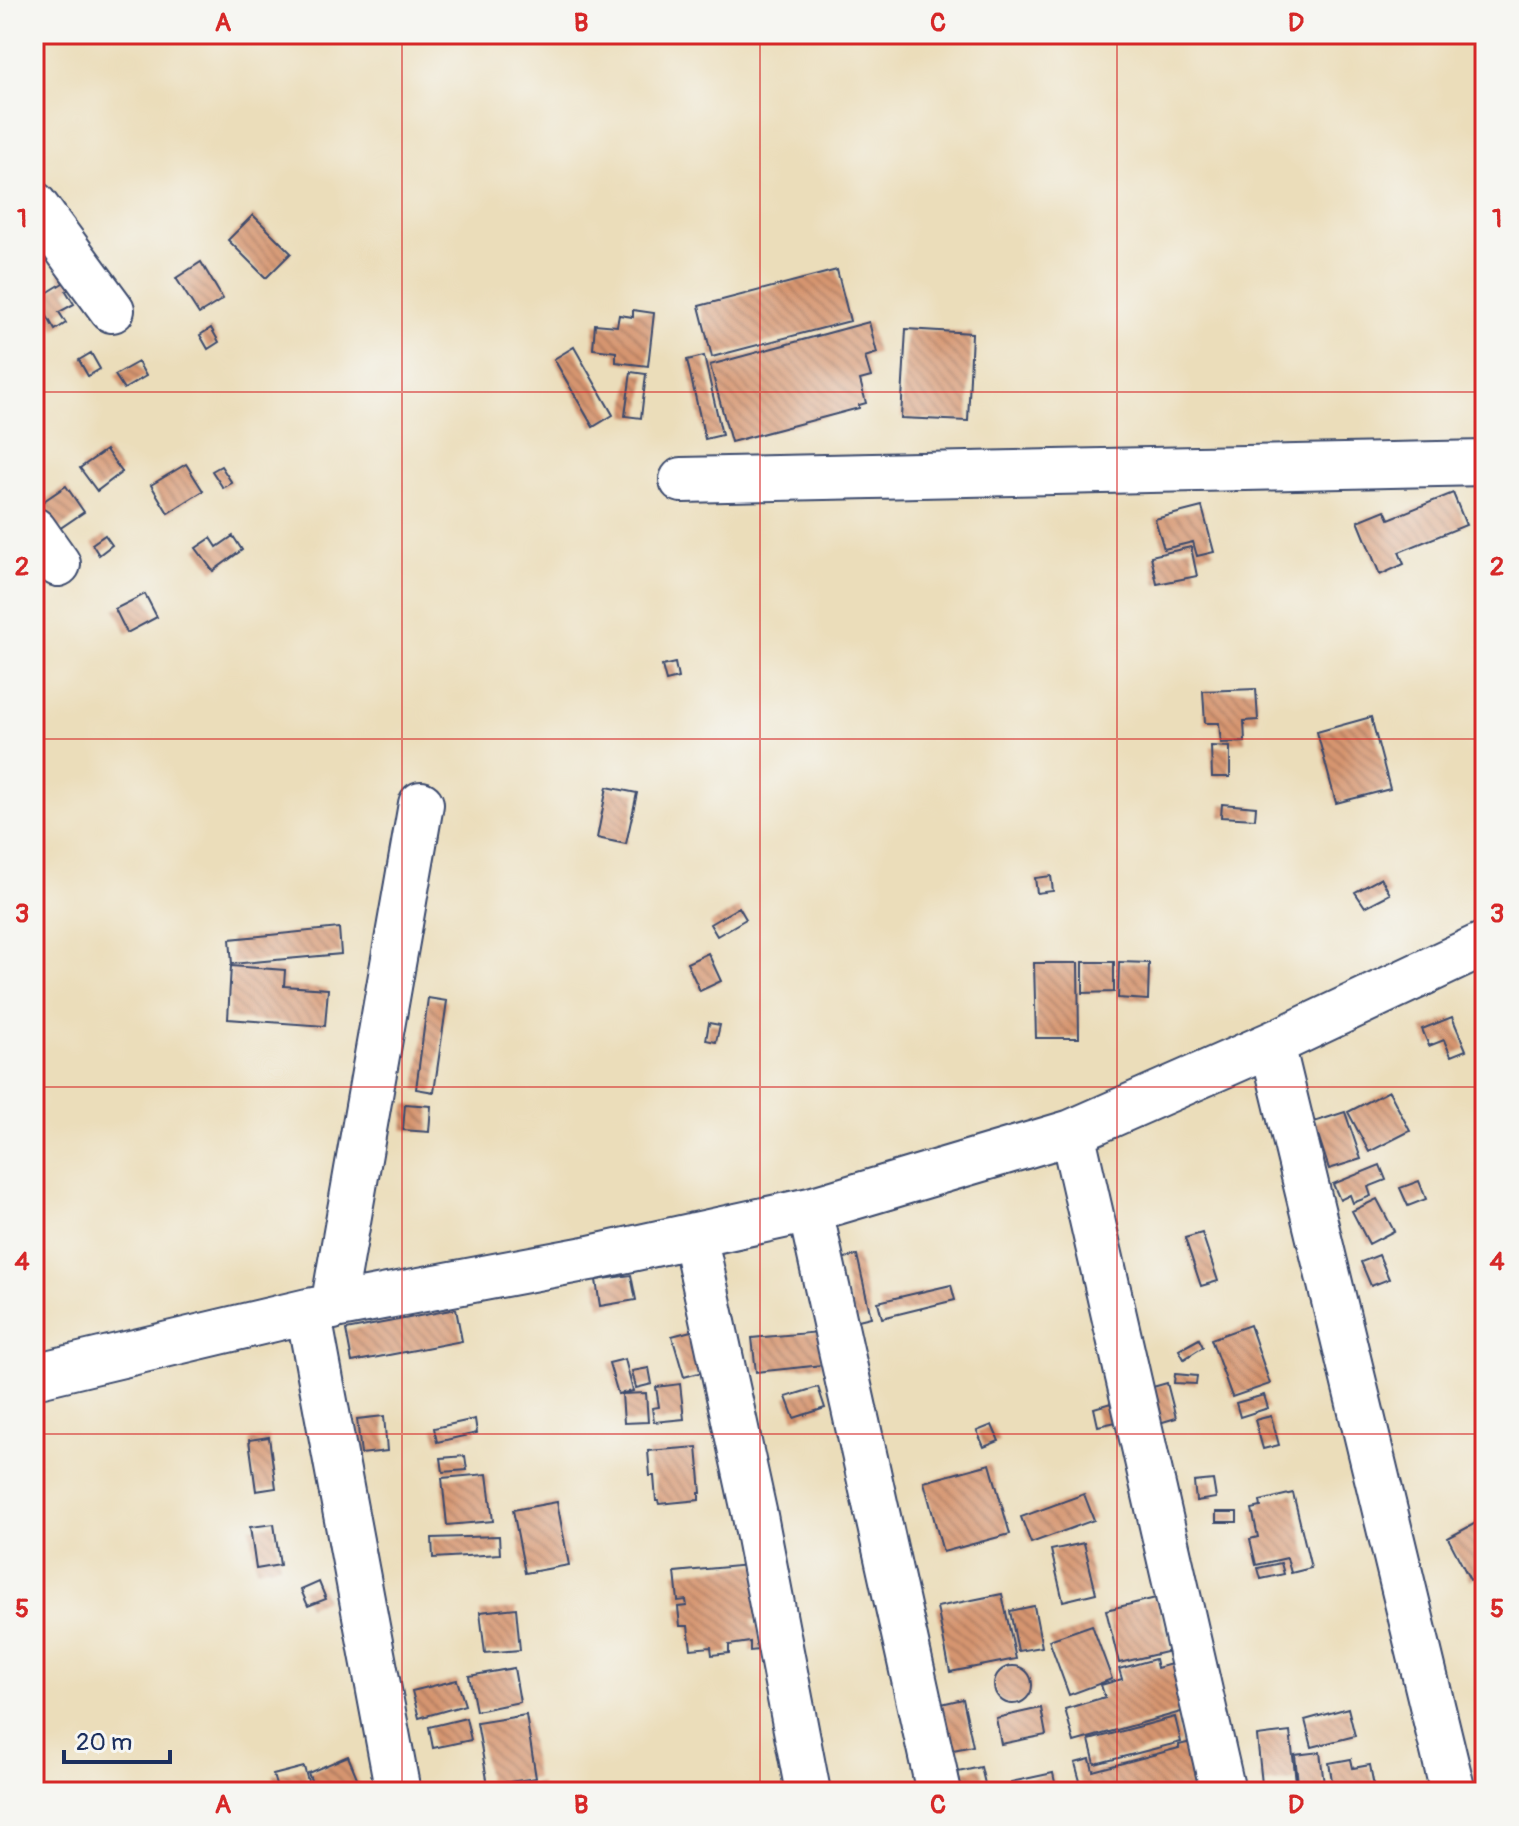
<svg xmlns="http://www.w3.org/2000/svg" width="1519" height="1826" viewBox="0 0 1519 1826" font-family="Pangolin,sans-serif">
	<style>
		.building { fill: url(#building-back-hatch) }
		.lines { fill: none; stroke-linecap: round; stroke-linejoin: round }
		.minor-casing { stroke: #3a496c; stroke-width: 48 }
		.minor { stroke: #fff; stroke-width: 44 }
		.grid { fill: none; stroke: #d62828; stroke-width: 2; stroke-opacity: 0.55 }
		.neatline { fill: none; stroke: #d62828; stroke-width: 3 }
		.grid-label { font-size: 26px; text-anchor: middle; font-weight: bold; fill: #d62828 }
	</style>
	<defs>
		<pattern id="building-back-hatch" width="6" height="6" patternUnits="userSpaceOnUse" patternTransform="scale(2)"><rect width="6" height="6" fill="#d6956f"/><path d="M-1 5l2 2M0 0l6 6M5-1l2 2" fill="none" stroke="#ad7a5e"/></pattern>
	</defs>
	<rect width="100%" height="100%" fill="#f6f6f2"/>
	<filter id="ink" filterUnits="userSpaceOnUse"><feTurbulence type="fractalNoise" baseFrequency=".0125" numOctaves="2"/><feDisplacementMap in="SourceGraphic" scale="16" xChannelSelector="R" yChannelSelector="G"/><feConvolveMatrix kernelMatrix="1 2 1 2 8 2 1 2 1" color-interpolation-filters="sRGB"/></filter>
	<filter id="wash" filterUnits="userSpaceOnUse"><feTurbulence type="fractalNoise" baseFrequency=".006" numOctaves="4" result="noise"/><feDisplacementMap in="SourceGraphic" scale="32" xChannelSelector="R" yChannelSelector="G"/><feGaussianBlur stdDeviation="1.8" result="paint"/><feColorMatrix in="noise" values="0 0 0 0 0 0 0 0 0 0 0 0 0 0 0 0 0 1.4 0 .05"/><feComposite in="paint" operator="in"/></filter>
	<g filter="url(#wash)">
		<rect width="100%" height="100%" fill="#ebddba"/>
		<g id="blocks">
			<path class="building" d="M253,215l38,38 -25,25 -38,-38z
				M201,262l22,37 -24,15 -23,-36z
				M74,264l10,16 -18,11 8,13 -15,8 7,11 -11,7 -18,-31 26,-16 -5,-9z
				M837,270l13,51 -138,36 -13,-51z
				M633,310l21,3 -6,53 -32,-4v-10l-23,-3 2,-25 22,2 2,-11 14,2z
				M869,322l8,31 -12,4 6,20 -11,3 6,23 -7,2v3l-128,34 -21,-77z
				M211,328l8,14 -11,7 -8,-14z
				M906,329l66,4 -4,88 -67,-3z
				M574,347l39,68 -20,12 -39,-68z
				M91,353l9,16 -12,7 -9,-16z
				M704,356l18,79 -17,4 -18,-79z
				M138,362l8,14 -22,13 -9,-14z
				M631,372l15,2 -5,44 -16,-2z
				M106,450l16,22 -25,19 -17,-23z
				M186,464l17,27 -35,22 -17,-28z
				M221,466l11,17 -9,5 -11,-17z
				M66,486l18,26 -28,19 -18,-26z
				M1453,493l13,32 -67,27 5,12 -24,11 -22,-54 27,-11 4,9z
				M1202,507l12,45 -17,4 -4,-14 -29,7 -9,-30z
				M105,535l7,10 -13,10 -7,-11z
				M233,536l9,14 -29,21 -17,-23 15,-10 6,9z
				M1191,547l6,29 -40,8 -6,-28z
				M145,594l12,23 -30,16 -12,-24z
				M675,663l3,15 -12,3 -4,-15z
				M1256,689l2,31 -14,1 1,21 -24,1 -2,-20h-14l-2,-32z
				M1371,717l19,72 -54,14 -19,-71z
				M1211,746l19,1v30h-18z
				M607,787l30,6 -11,51 -29,-6z
				M1222,804l34,3 -1,12 -34,-2z
				M1051,876l2,15 -16,2 -2,-15z
				M1381,878l9,16 -25,13 -10,-15z
				M739,907l7,12 -29,17 -7,-12z
				M339,928l2,26 -109,10 -2,-25z
				M708,953l13,28 -21,10 -13,-28z
				M1083,962h31v30l-31,1z
				M1119,962l30,1 -1,37 -30,-2z
				M1034,963h44l1,75h-43z
				M231,966l54,4 -1,16 44,3 -3,37 -97,-7z
				M428,998l19,3 -13,91 -18,-3z
				M1452,1017l14,33 -15,6 -7,-16 -15,6 -7,-17z
				M709,1023l11,2 -4,17 -10,-2z
				M1389,1091l21,40 -41,21 -21,-40z
				M405,1104l26,2 -2,26 -26,-2z
				M1345,1112l16,47 -32,10 -15,-47z
				M1380,1165l6,15 -18,7 3,9 -18,7 -3,-8 -10,5 -7,-16z
				M1419,1181l7,18 -18,7 -8,-18z
				M1377,1199l17,32 -25,13 -17,-33z
				M1202,1233l16,48 -17,5 -16,-48z
				M857,1255l14,62 -17,4 -13,-62z
				M1379,1255l10,24 -18,7 -10,-24z
				M631,1275l5,25 -36,6 -4,-26z
				M951,1285l4,15 -73,18 -4,-16z
				M456,1309l6,32 -110,21 -6,-32z
				M1250,1325l20,59 -38,13 -21,-58z
				M710,1326l11,41 -37,10 -12,-41z
				M819,1332l3,33 -66,7 -4,-34z
				M1199,1339l4,8 -19,12 -5,-9z
				M625,1359l8,32 -15,3 -9,-31z
				M649,1368l3,16 -16,4 -4,-17z
				M1175,1374l22,2 -1,8 -22,-1z
				M1167,1383l9,35 -20,6 -10,-35z
				M680,1384l4,35 -30,3 -2,-14 7,-1 -3,-20z
				M818,1387l7,21 -31,10 -8,-21z
				M646,1393l2,29 -24,1 -2,-29z
				M1264,1395l4,13 -28,9 -4,-14z
				M1111,1403l5,19 -18,4 -4,-18z
				M384,1416l3,35 -26,3 -4,-35z
				M1271,1416l8,29 -16,4 -8,-29z
				M475,1419l2,14 -40,9 -3,-14z
				M992,1425l7,16 -15,6 -7,-16z
				M269,1437l7,51 -20,3 -7,-51z
				M697,1447l4,46h-2v7l-40,4 -1,-3h-2l-2,-25h-4l-2,-25z
				M465,1456l2,14 -24,2 -2,-14z
				M990,1464l20,70 -67,18 -19,-70z
				M487,1474l6,47 -46,4 -5,-47z
				M1213,1480l3,18 -20,3 -2,-19z
				M1293,1493l18,75 -20,5 -4,-15 -31,7 -6,-26 8,-2 -6,-28 9,-2 -1,-6z
				M1084,1494l10,26 -63,23 -10,-26z
				M557,1502l12,63 -44,8 -12,-63z
				M1216,1512h21v10h-21z
				M1485,1518v54l-15,8 -22,-42z
				M274,1524l6,41 -24,4 -6,-42z
				M499,1536l1,18 -67,4 -1,-20z
				M1084,1543l12,50 -33,8 -12,-51z
				M1281,1563l3,11 -23,5 -3,-11z
				M759,1564l5,55 -12,1 1,6 12,-1 3,24 -18,2v-9l-21,3v8l-17,2 -1,-8 -20,2 -3,-23h-8l-2,-19 9,-1 -1,-6 -8,1 -3,-29z
				M319,1582l7,17 -18,7 -7,-16z
				M1002,1594l14,65 -66,13 -13,-65z
				M1156,1598l14,53 -51,12 -13,-53z
				M1034,1606l8,41 -24,4 -8,-40z
				M516,1608l4,42 -35,3 -5,-41z
				M1092,1625l20,54 -43,16 -20,-55z
				M1155,1659l2,9 18,-5 13,47 -114,32 -9,-33 40,-12 -4,-12 21,-6 -3,-10z
				M994 1685a19 19 0 1 1 38 0a19 19 0 1 1-38 0Z
				M514,1668l6,34 -44,9 -7,-35z
				M457,1680l8,25 -46,13 -7,-27z
				M963,1699l10,47 -25,5 -11,-46z
				M1041,1708l5,27 -45,9 -5,-26z
				M1348,1708l7,28 -43,11 -7,-27z
				M526,1715l10,63 -48,7 -11,-62z
				M1175,1717l6,25 -86,22 -6,-24z
				M466,1718l5,22 -38,8 -4,-21z
				M1290,1732l6,49 -34,3 -5,-48z
				M1199,1740l14,52h-130l-8,-29 15,-4 3,12 86,-23v-3z
				M1320,1752l5,40h-26l-4,-37z
				M348,1756l15,36h-47l-8,-19z
				M1351,1759l2,9 17,-3 5,27h-41l-5,-29z
				M304,1767l7,25h-33l-5,-17z
				M981,1767l5,21 -24,4 -4,-20z
				M1053,1773l4,19h-44l-2,-10z
				M540,1782l3,10h-35v-1z"/>
		</g>
	</g>
	<g filter="url(#ink)">
		<use href="#blocks" fill-opacity="0" stroke="#3a496c" stroke-width="2"/>
		<g class="lines">
			<defs>
				<path id="minor" d="M34,204l78,106
					M682,480l803,-17
					M34,530l24,34
					M1272,1044l181,748
					M1072,1132l151,660
					M810,1210l129,582
					M694,1235l61,281 53,276
					M333,1307l88,-503
					M308,1311l90,481
					M34,1376l274,-65 282,-53 220,-48 262,-78 200,-88 213,-100"/>
			</defs>
			<use href="#minor" class="minor-casing"/>
			<use href="#minor" class="minor"/>
		</g>
	</g>
	<path class="grid" d="M402,34v1758M760,34v1758M1117,34v1758M34,392h1451M34,739h1451M34,1087h1451M34,1434h1451"/>
	<rect width="1519" height="1826" fill="none" stroke="#f6f6f2" stroke-width="88"/>
	<path d="M64 1750v12h106v-12" fill="none" stroke="#1b2f5e" stroke-width="4"/>
	<text x="76" y="1750" font-size="24" fill="#1b2f5e" stroke="#f6f6f2" stroke-width="6" paint-order="stroke">20 m</text>
	<rect x="44" y="44" width="1431" height="1738" class="neatline"/>
	<g class="grid-label">
		<text x="223" y="31">A</text>
		<text x="581" y="31">B</text>
		<text x="938" y="31">C</text>
		<text x="1296" y="31">D</text>
		<text x="22" y="227">1</text>
		<text x="1497" y="227">1</text>
		<text x="22" y="575">2</text>
		<text x="1497" y="575">2</text>
		<text x="22" y="922">3</text>
		<text x="1497" y="922">3</text>
		<text x="22" y="1270">4</text>
		<text x="1497" y="1270">4</text>
		<text x="22" y="1617">5</text>
		<text x="1497" y="1617">5</text>
		<text x="223" y="1813">A</text>
		<text x="581" y="1813">B</text>
		<text x="938" y="1813">C</text>
		<text x="1296" y="1813">D</text>
	</g>
</svg>
